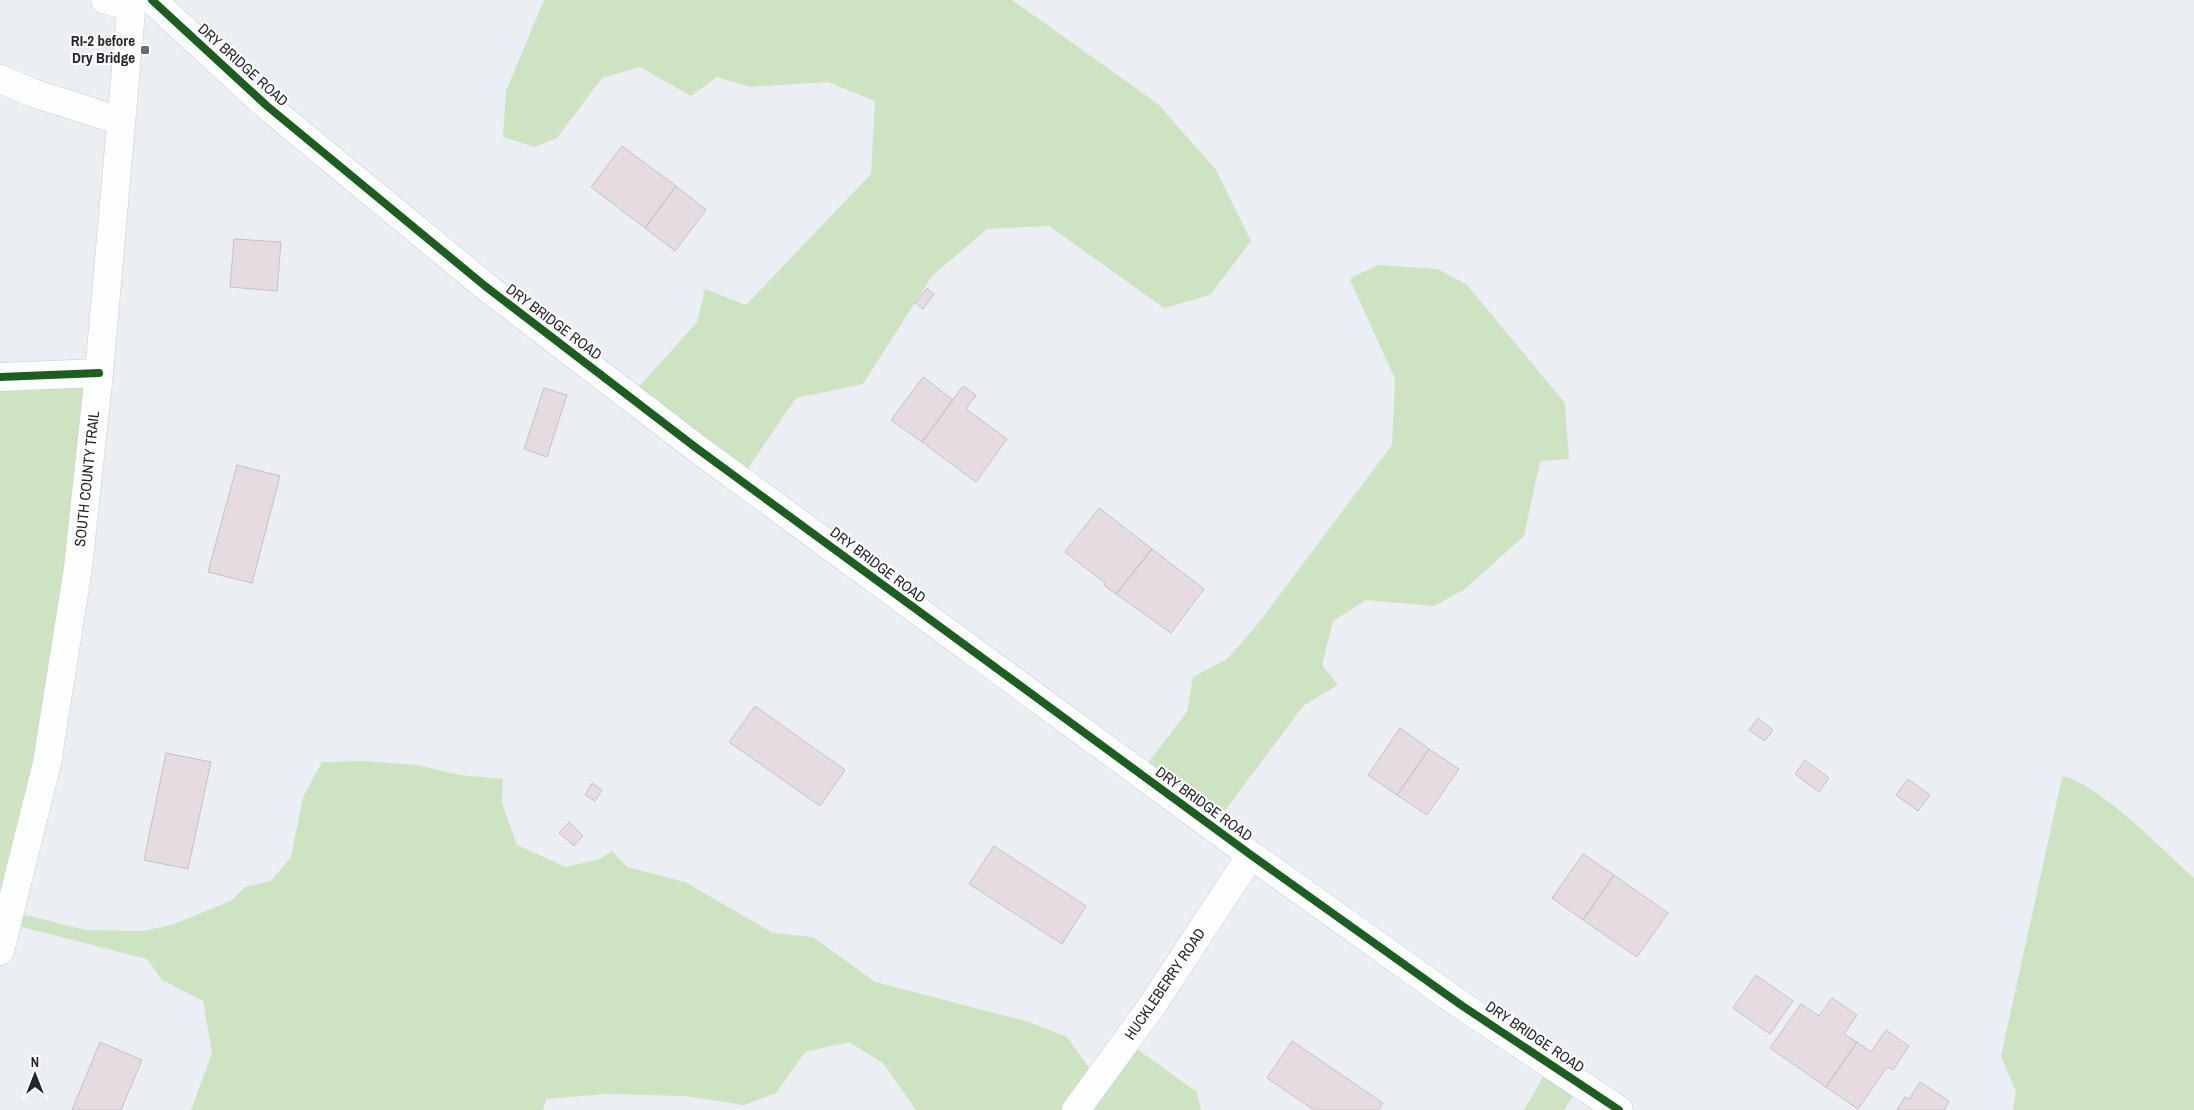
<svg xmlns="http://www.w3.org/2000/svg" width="2194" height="1110" viewBox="0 0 2194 1110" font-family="'Archivo Narrow',sans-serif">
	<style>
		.green { fill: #cde3c1 }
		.building { fill: #e7dbe2; stroke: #c2c2c5 }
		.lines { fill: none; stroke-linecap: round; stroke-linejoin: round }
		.minor-casing { stroke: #c9ccd0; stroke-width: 29 }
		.major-casing { stroke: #c9ccd0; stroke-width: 29 }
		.minor { stroke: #fcfdfd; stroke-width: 28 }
		.major { stroke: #fcfdfd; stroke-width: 28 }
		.cycleway-casing { stroke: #fff; stroke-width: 11 }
		.cycleway { stroke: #1b5e20; stroke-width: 8 }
		.poi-dot { fill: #6a6e71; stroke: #fff; stroke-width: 2 }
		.labels { text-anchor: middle; stroke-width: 4; stroke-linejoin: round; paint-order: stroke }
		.poi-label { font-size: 15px; font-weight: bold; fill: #25282b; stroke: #fff; text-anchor: end }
		.street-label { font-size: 15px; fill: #25282b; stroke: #fff }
	</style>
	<rect width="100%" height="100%" fill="#ebeff4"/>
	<path class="green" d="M544,0h468l146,104 58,66 35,71 -41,54 -46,13 -115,-82 -62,3 -55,47 -69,108 -67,14 -52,76 -106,-86 59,-66 8,-33 41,16 125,-131 4,-73 -47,-19 -78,5 -33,-10 -26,19 -51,-29 -38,11 -45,60 -23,9 -31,-10 3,-46z
		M1379,265l59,4 29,16 98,118 4,56 -29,2 -16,75 -59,53 -31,17 -68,-6 -33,21 -11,44 16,20 -34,20 -87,116 -73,-53 43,-56 6,-35 34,-18 30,-34 135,-180 3,-66 -45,-99 4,-4z
		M91,373l4,16 -81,523 71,18 59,1 30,-7 57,-23 14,-14 26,-6 20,-24 12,-60 19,-35 43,-1 52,4 43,10 43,4 -1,24 15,42 49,22 34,-8 12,-8 15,16 58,15 88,51 40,4 62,45 154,40 38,15 25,35 42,-25 63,45 4,18h-285l-33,-47 -34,-21 -44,10 -29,41 -32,12 -59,-9 -78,-2 -61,5 -3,11h-352l21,-57 -9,-52 -41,-21 -15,-21 -137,-35 -10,14v-564z
		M2064,776c41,13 96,72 130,102v232h-181l3,-18 -15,-36 61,-278z
		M1550,1065l29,22 -15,23h-40z"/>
	<path class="building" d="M622,146l54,40 -31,42 -54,-41z
		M676,186l30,24 -31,41 -30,-23z
		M234,239l47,3 -4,49 -47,-4z
		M927,288l7,6 -11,15 -8,-6z
		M923,377l30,23 -31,42 -31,-22z
		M963,386l13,9 -10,14 41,30 -31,43 -54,-40z
		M544,388l23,7 -20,62 -23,-8z
		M237,465l43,11 -28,107 -44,-11z
		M1099,508l53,41 -36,45 -12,-9 1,-2 -40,-31z
		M1152,549l52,40 -33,44 -55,-39z
		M755,706l90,64 -25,36 -91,-64z
		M1758,718l15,12 -8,11 -16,-11z
		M1400,728l29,21 -32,46 -29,-20z
		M1429,749l30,20 -32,46 -30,-20z
		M166,753l45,9 -23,107 -44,-9z
		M1805,760l24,18 -10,14 -24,-18z
		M1908,779l22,16 -12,16 -22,-16z
		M592,783l10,7 -7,11 -10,-6z
		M569,822l14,14 -9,10 -15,-13z
		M994,846l92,60 -24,38 -93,-60z
		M1583,854l31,21 -31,45 -31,-22z
		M1614,875l54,38 -31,44 -54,-37z
		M1756,975l37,26 -23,33 -37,-26z
		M1832,998l25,17 -13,19 13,8 -31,45 -56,-39 31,-44 18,12z
		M1886,1030l23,16 -16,24 -6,-3 -29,42 -32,-22 31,-45 14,10z
		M1292,1041l91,62 -5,7h-64l-47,-32z
		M100,1042l42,18 -21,50h-49z
		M1920,1082l29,19 -5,9h-47l8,-13 4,2z"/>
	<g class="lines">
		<defs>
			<path id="minor" d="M105,0l26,6
				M152,0l115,106 218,180 210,161 556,408 210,150 158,105
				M0,79l33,14 88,28
				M0,377l99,-4
				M1076,1110l75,-103 100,-152"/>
			<path id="major" d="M0,951l47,-188 31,-195 21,-195 33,-373"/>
		</defs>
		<use href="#minor" class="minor-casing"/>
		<use href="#major" class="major-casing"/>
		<use href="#minor" class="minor"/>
		<use href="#major" class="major"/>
		<defs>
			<path id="cycleway" d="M152,0l115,106 218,180 210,161 556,408 210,150 158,105
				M0,377l99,-4"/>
		</defs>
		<use href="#cycleway" class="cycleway-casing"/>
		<use href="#cycleway" class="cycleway"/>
	</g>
	<rect class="poi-dot" x="140" y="45" width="10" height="10" rx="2.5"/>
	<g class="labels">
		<g class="poi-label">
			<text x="135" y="46">RI-2 before<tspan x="135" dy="17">Dry Bridge</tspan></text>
		</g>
		<g class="street-label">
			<text transform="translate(243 65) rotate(42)" y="5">DRY BRIDGE ROAD</text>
			<text transform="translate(554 322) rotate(37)" y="5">DRY BRIDGE ROAD</text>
			<text transform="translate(87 479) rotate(-84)" y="5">SOUTH COUNTY TRAIL</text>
			<text transform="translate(878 565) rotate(37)" y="5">DRY BRIDGE ROAD</text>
			<text transform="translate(1204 804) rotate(36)" y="5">DRY BRIDGE ROAD</text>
			<text transform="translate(1165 984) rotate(-56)" y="5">HUCKLEBERRY ROAD</text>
			<text transform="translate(1535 1037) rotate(34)" y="5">DRY BRIDGE ROAD</text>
		</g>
	</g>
	<g transform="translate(35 1075)" stroke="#ffffff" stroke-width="4" paint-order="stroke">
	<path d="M0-4L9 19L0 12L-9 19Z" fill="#25282b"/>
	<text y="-8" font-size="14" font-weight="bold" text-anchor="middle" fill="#25282b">N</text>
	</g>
</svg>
